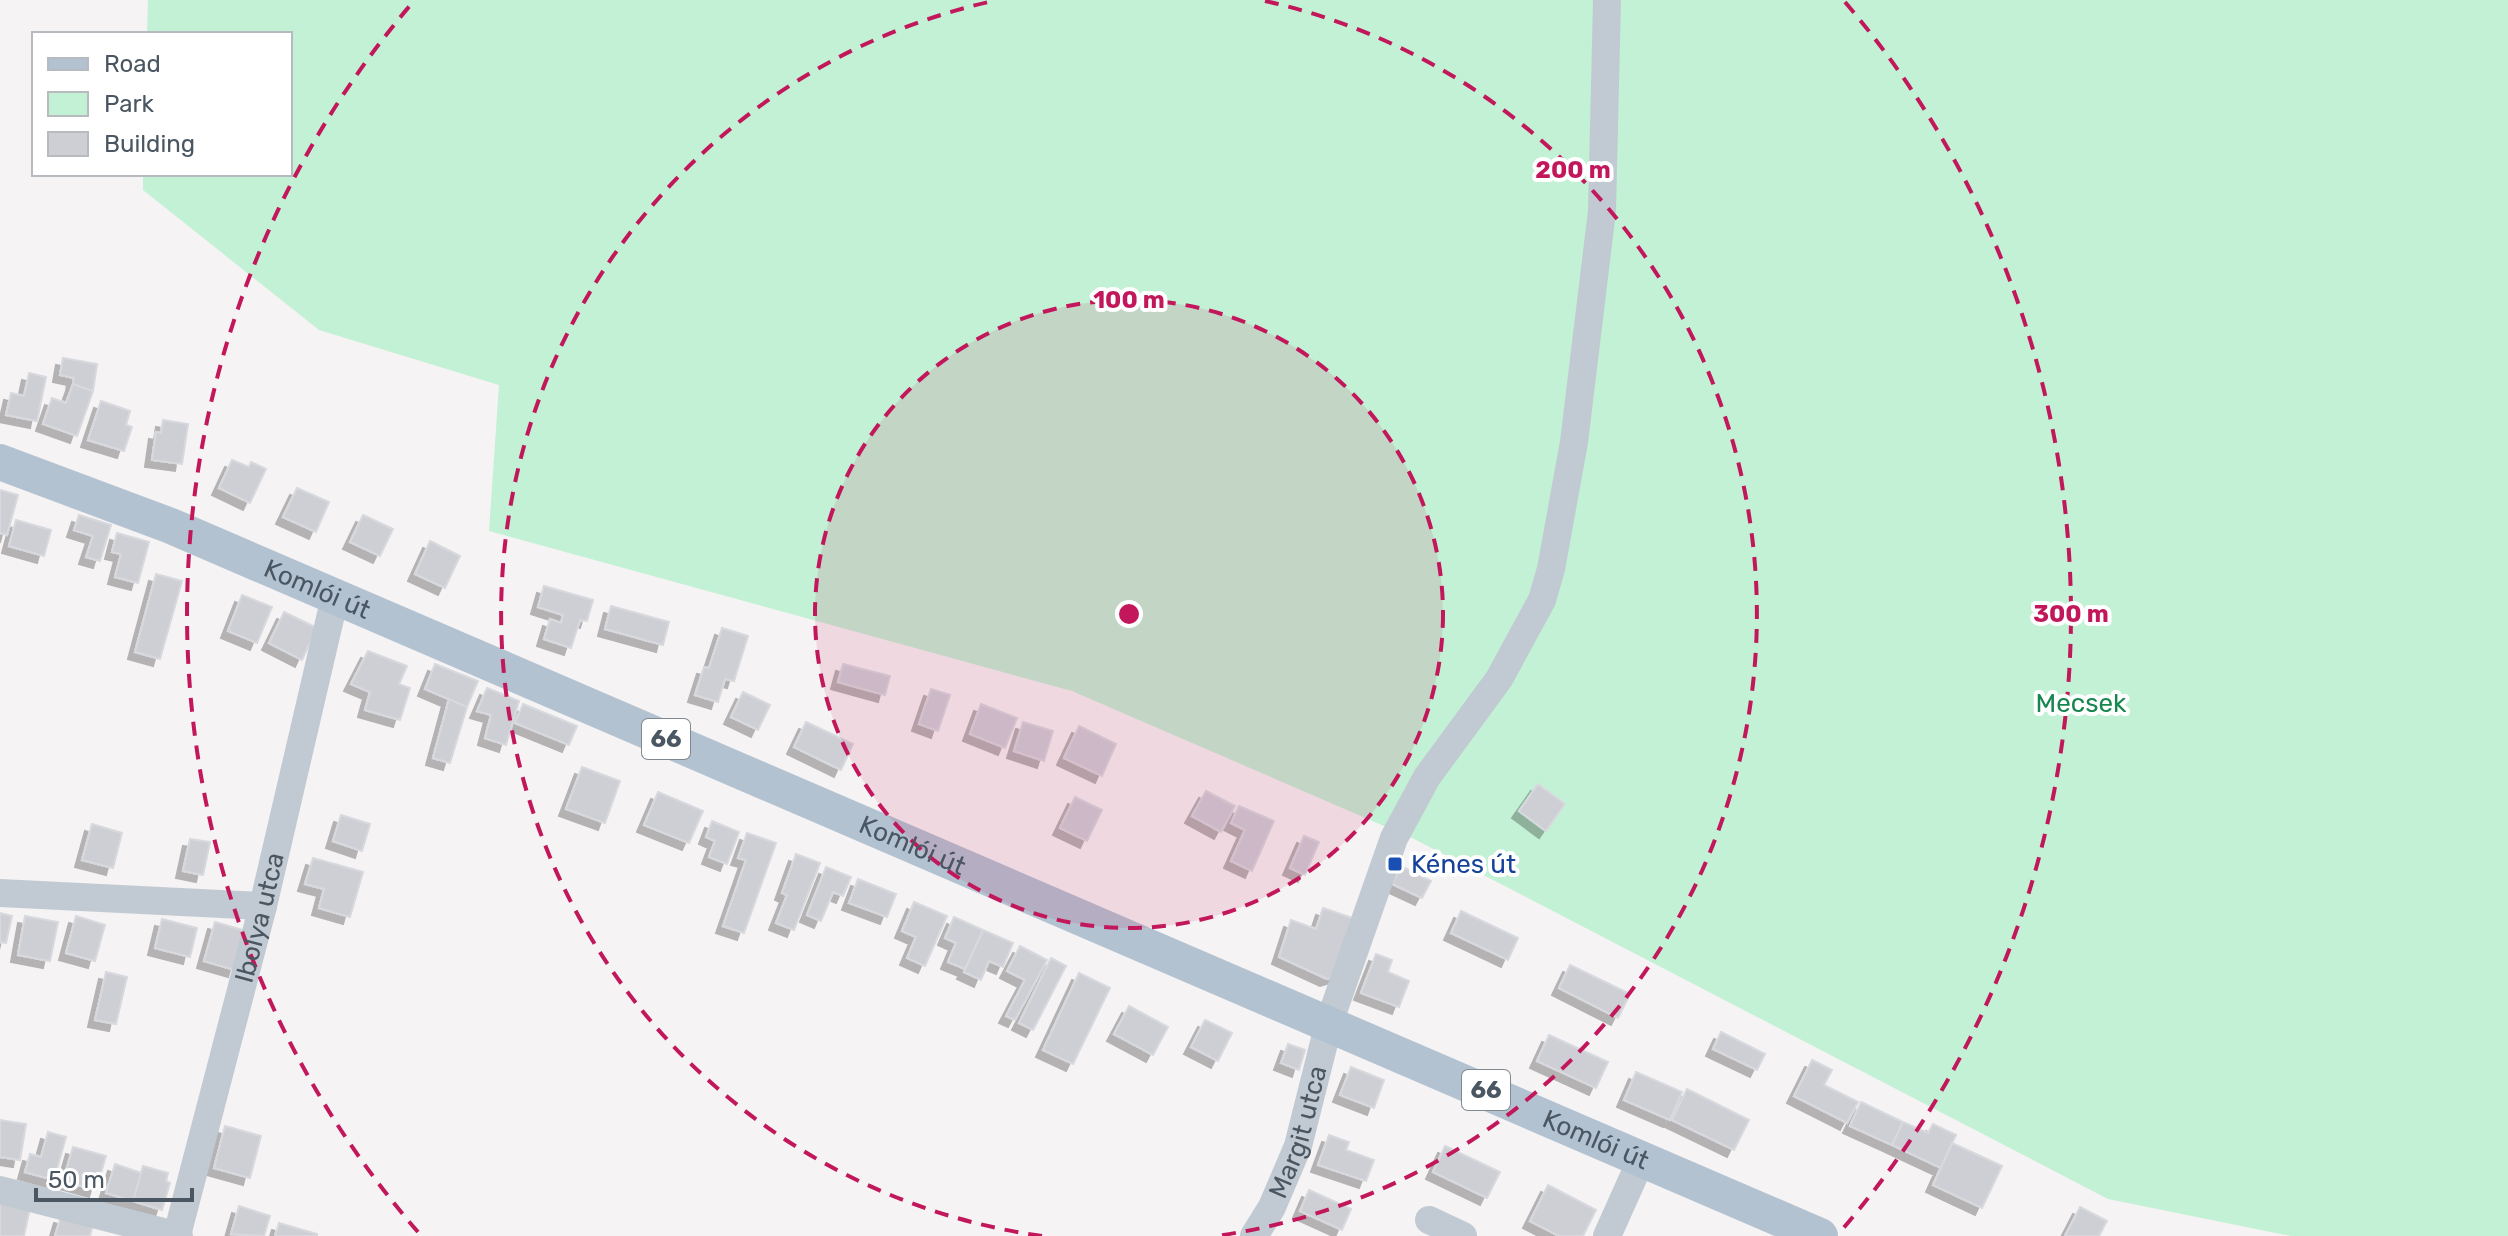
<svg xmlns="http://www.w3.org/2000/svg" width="2508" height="1236" viewBox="0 0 2508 1236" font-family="Rubik,sans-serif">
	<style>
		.green { fill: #c3f1d5 }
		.building { fill: #cdcfd5; stroke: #d7d9de; stroke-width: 2; filter: url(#shadow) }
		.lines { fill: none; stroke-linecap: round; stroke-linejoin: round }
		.minor { stroke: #c1cad2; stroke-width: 28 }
		.major { stroke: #b3c2d1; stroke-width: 36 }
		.ring { fill: none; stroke: #c2185b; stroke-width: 4; stroke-dasharray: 14 10 }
		.transit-dot { fill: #1a4fb4; stroke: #fff; stroke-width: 3 }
		.labels { text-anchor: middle; stroke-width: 8; stroke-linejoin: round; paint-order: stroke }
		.shield { fill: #fff; stroke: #808990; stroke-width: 2 }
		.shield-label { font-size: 24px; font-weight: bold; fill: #4a5661 }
		.street-label { font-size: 26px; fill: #4a5661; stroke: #fff }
		.park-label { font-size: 26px; fill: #17864f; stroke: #fff }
		.transit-label { font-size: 26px; fill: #164399; stroke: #fff; text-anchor: start }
		.centre { fill: #c2185b; stroke: #fff; stroke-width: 4 }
		.ring-label { font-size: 24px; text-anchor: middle; font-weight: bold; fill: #c2185b; stroke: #fff; stroke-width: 8; stroke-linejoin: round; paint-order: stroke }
	</style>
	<defs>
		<filter id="shadow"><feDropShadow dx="-7" dy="7" stdDeviation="0" flood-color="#0004"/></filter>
	</defs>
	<rect width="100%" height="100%" fill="#f5f3f3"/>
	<path class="green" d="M148,0h2360v1236h-217l-183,-37 -694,-360 -342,-148 -583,-160 10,-146 -180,-55 -176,-140v-16h147v-140h-143z"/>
	<path class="building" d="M63,358l34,6 -4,27 -20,-7 1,-6 -14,-3z
		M29,373l17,4 -9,44 -31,-6 5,-22 13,3z
		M73,384l20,7 -16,45 -34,-12 9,-26 14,5z
		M101,401l29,10 -4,14 6,2 -8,24 -36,-11z
		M163,420l25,4 -6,40 -30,-4 4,-28 5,1z
		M232,460l17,7 2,-5 15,7 -16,34 -31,-15z
		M297,488l32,14 -13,30 -33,-15z
		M0,490l18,5 -11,40 -7,-2z
		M79,515l32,10 -11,36 -14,-4 7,-21 -19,-6z
		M363,515l30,14 -13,27 -30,-14z
		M16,520l35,10 -7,26 -35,-10z
		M117,533l32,9 -11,41 -23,-6 6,-23 -9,-2z
		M430,541l30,15 -15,32 -30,-14z
		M156,574l26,7 -22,78 -25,-7z
		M544,586l49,14 -6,21 -7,-1 -9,28 -27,-9 6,-20 11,4 2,-8 -25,-8z
		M242,595l30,12 -15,36 -29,-12z
		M611,606l58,16 -6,23 -58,-16z
		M284,612l33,16 -15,32 -33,-17z
		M722,628l26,8 -14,45 -9,-2 -7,23 -23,-7 9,-28 5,1z
		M368,651l39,15 -8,18 11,4 -10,32 -35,-10 5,-18 -19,-8z
		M435,664l43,17 -11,26 -42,-18z
		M843,664l47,12 -5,19 -47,-13z
		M487,688l32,13 -13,44 -21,-7 6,-23 -14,-4z
		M931,689l19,6 -12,36 -19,-7z
		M743,692l27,13 -12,25 -27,-13z
		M449,699l18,8 -17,56 -17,-5z
		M523,704l54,22 -8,19 -54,-22z
		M981,704l36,14 -12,30 -35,-14z
		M806,722l47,22 -12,26 -47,-23z
		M1023,722l30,9 -9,30 -30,-10z
		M1079,726l37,18 -14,32 -38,-18z
		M582,767l38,14 -15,42 -39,-14z
		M1538,784l27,20 -19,27 -27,-20z
		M1206,791l29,15 -14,26 -29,-16z
		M658,792l45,19 -14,32 -45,-18z
		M1075,797l27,13 -15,31 -27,-13z
		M1239,806l35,15 -22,50 -21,-10 14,-31 -14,-7z
		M341,815l29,9 -8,27 -29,-10z
		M712,821l27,11 -12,32 -18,-7 6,-16 -9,-4z
		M92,824l30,9 -9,35 -31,-8z
		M747,833l29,10 -32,90 -21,-7 23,-66 -8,-2z
		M1304,836l15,6 -14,33 -15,-7z
		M190,839l20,3 -7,33 -20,-4z
		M796,854l24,9 -26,67 -18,-7 11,-28 -5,-2z
		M313,858l50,14 -13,45 -31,-9 5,-19 -19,-5z
		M1401,866l30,15 -9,17 -30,-14z
		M826,867l25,10 -8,19 -10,-4 -12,29 -14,-6z
		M858,879l38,15 -9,23 -38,-14z
		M914,902l33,14 -22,50 -18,-8 9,-21 -14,-6z
		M1323,908l32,11 -18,57 -10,3 -48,-22 12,-37 25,9z
		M1461,911l57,27 -10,22 -57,-27z
		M0,913l12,3 -6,27 -6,-1z
		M25,916l33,6 -8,39 -32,-6z
		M76,916l29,9 -10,36 -29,-8z
		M954,917l29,13 -18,39 -17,-7 8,-19 -11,-5z
		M162,919l35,9 -7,29 -35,-9z
		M215,922l31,9 -11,39 -31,-9z
		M983,930l30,13 -10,24 -14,-6 -8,19 -17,-8z
		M1020,946l27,14 -32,60 -9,-4 19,-36 -18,-9z
		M1376,954l16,6 -4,12 21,9 -10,26 -38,-14z
		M1051,958l15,8 -33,64 -14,-7z
		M1570,965l60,29 -12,24 -59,-30z
		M106,972l21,5 -11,47 -21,-4z
		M1079,973l31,15 -37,76 -30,-14z
		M1129,1006l39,21 -15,28 -39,-21z
		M1205,1020l27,13 -14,28 -27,-14z
		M1721,1032l44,22 -8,16 -44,-21z
		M1549,1035l59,27 -12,26 -59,-27z
		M1288,1044l17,6 -6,20 -18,-7z
		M1812,1060l20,10 -8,15 34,17 -11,21 -53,-27z
		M1351,1067l33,13 -10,28 -34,-13z
		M1636,1072l46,20 -12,28 -46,-20z
		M1687,1089l62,31 -15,30 -62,-30z
		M1861,1102l42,20 -11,23 -42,-19z
		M0,1120l26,4 -6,36 -20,-3z
		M1903,1122l25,11 5,-9 23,11 -15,33 -49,-23z
		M225,1126l36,10 -11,42 -36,-10z
		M48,1132l18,5 -12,43 -29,-8 5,-18 11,3z
		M1329,1135l20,7 -3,8 28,10 -8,21 -48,-16z
		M1952,1143l50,23 -20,42 -49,-23z
		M1445,1146l55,26 -13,26 -54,-26z
		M73,1147l33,9 -10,34 -33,-9z
		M115,1164l26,9 -8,28 -27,-8z
		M143,1166l25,7 -2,8 4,2 -8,27 -29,-9z
		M1548,1185l48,25 -13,26h-24l-29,-15z
		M1309,1190l42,19 -9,21 -42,-19z
		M0,1201l30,7 -6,28h-24z
		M239,1206l31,10 -6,20 -33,-2z
		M2080,1207l27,14 -8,15h-34z
		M61,1216l32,9 -3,11h-35z
		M279,1223l38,11v2h-42z"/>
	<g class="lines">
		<g class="minor">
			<path d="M0,893l263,13"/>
			<path d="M0,1190l179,46"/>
			<path d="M1429,1220l34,16"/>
			<path id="s1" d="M177,1235l86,-329 72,-309"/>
			<path id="s2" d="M1254,1236l18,-29 26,-61 31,-123 65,-185 33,-61 72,-98 43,-79 9,-31 23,-127 28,-231 5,-211"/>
			<path d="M1607,1236l35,-78"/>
		</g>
		<path class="major" id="s3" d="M0,462l171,64 1649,710"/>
	</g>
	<circle cx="1129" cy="614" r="314" fill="#c2185b" fill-opacity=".12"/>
	<g class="ring">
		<circle cx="1129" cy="614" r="314"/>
		<path d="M1042 1236A628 628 0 0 1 993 1M1265 1A628 628 0 0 1 1216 1236"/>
		<path d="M418 1232A942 942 0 0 1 413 2M1845 2A942 942 0 0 1 1840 1232"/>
	</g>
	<rect class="transit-dot" x="1387" y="856" width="16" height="16" rx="4"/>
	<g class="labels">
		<g class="shield">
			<rect x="642" y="719" width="48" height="40" rx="6"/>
			<rect x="1462" y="1070" width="48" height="40" rx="6"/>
		</g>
		<g class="shield-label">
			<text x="666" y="747">66</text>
			<text x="1486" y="1098">66</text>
		</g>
		<g class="street-label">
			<text dy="9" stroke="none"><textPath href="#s3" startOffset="342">Komlói út</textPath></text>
			<text dy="9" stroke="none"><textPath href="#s3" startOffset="990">Komlói út</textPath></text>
			<text dy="9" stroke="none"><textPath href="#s1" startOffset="328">Ibolya utca</textPath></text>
			<text dy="9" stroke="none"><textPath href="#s2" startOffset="114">Margit utca</textPath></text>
			<text dy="9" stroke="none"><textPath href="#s3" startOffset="1734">Komlói út</textPath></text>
		</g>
		<g class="park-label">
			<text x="2081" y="712">Mecsek</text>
		</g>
		<g class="transit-label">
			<text x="1411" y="873">Kénes út</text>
		</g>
	</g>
	<circle cx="1129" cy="614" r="12" class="centre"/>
	<g class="ring-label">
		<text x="1573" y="178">200 m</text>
		<text x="1129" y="308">100 m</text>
		<text x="2071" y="622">300 m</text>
	</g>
	<rect x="32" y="32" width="260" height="144" fill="#ffffff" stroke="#b7bbc0" stroke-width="2"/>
	<rect x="48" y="58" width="40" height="12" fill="#b3c2d1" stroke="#b7bbc0" stroke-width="2"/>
	<text x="104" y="72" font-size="24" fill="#4a5661">Road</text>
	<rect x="48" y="92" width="40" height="24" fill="#c3f1d5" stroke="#b7bbc0" stroke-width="2"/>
	<text x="104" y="112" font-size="24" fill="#4a5661">Park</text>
	<rect x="48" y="132" width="40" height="24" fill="#cdcfd5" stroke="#b7bbc0" stroke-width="2"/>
	<text x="104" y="152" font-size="24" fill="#4a5661">Building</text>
	<path d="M36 1188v12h156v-12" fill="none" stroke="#4a5661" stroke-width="4"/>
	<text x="48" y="1188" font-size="24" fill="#4a5661" stroke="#ffffff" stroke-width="6" paint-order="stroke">50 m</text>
</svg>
